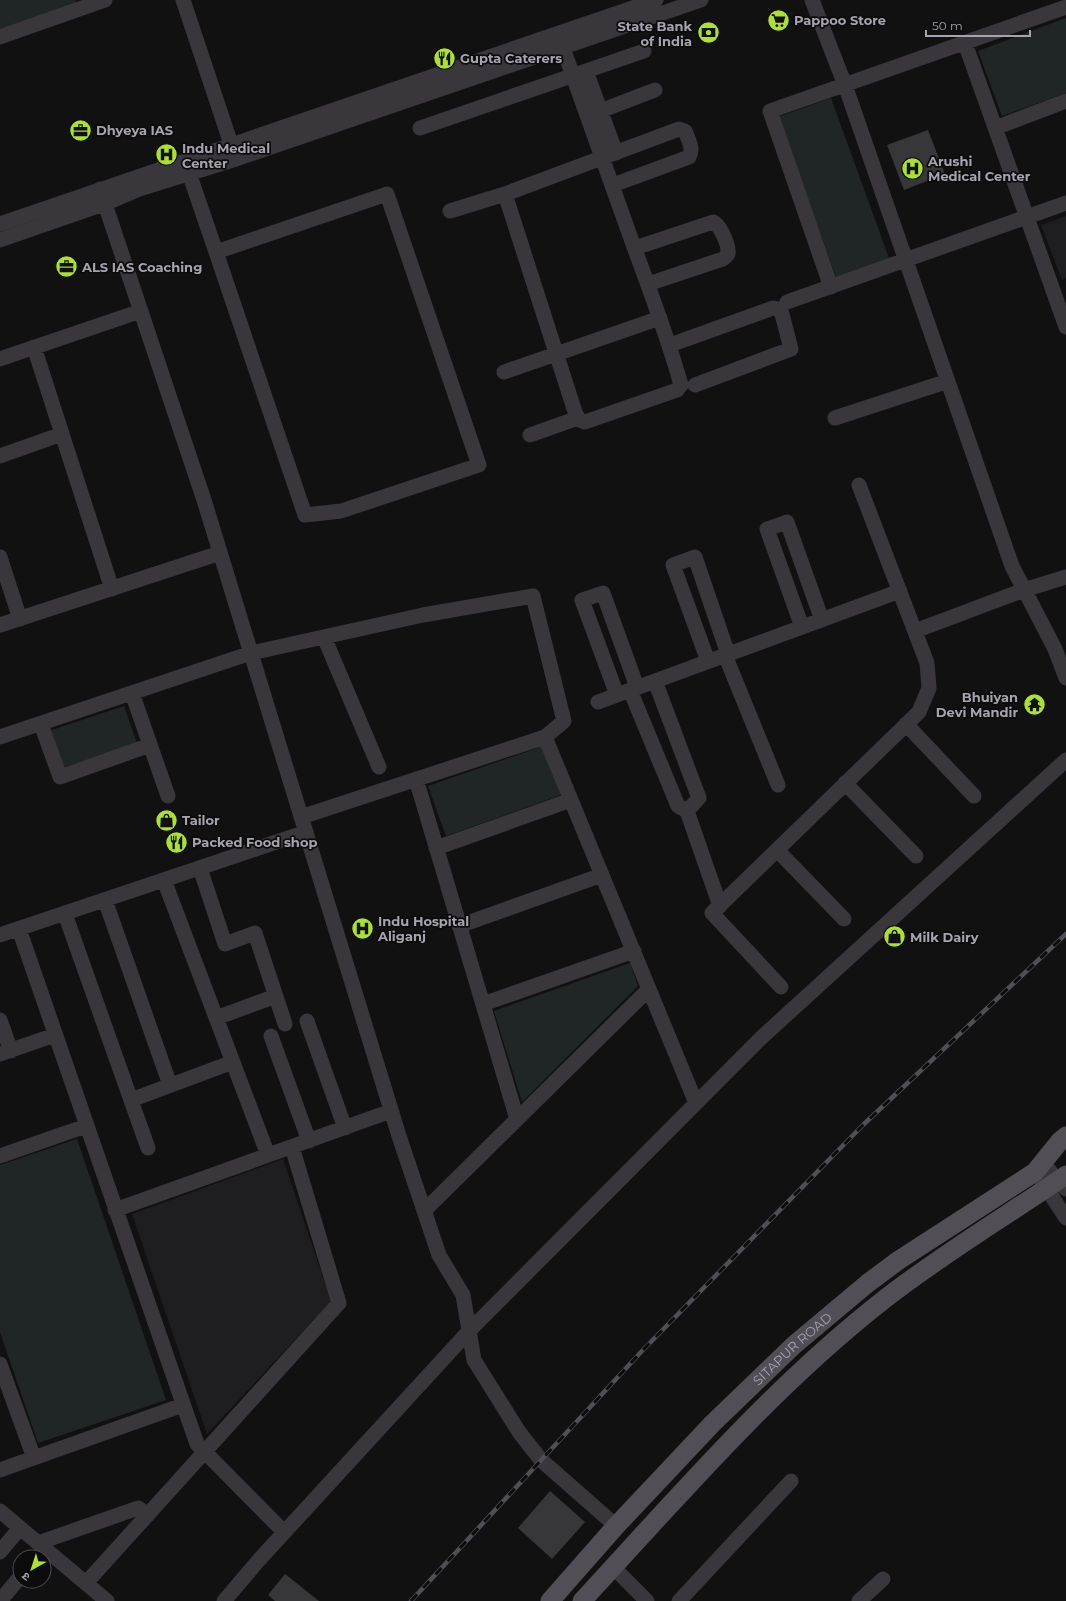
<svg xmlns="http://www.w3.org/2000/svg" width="1066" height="1601" viewBox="0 0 1066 1601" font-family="Montserrat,'Noto Sans Devanagari',sans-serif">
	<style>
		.built { fill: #1e1d1f }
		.green { fill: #202625 }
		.building { fill: #373639 }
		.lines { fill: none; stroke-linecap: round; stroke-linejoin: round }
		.minor { stroke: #39373c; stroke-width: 15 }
		.major { stroke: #514e55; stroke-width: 19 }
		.rail-casing { stroke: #524e55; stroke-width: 4.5 }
		.rail { stroke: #0d0c0d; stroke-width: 3; stroke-dasharray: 9; stroke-linecap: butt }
		.labels { text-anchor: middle; stroke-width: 3.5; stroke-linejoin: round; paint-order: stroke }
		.poi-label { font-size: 13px; font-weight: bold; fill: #a8a3b1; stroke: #0d0c0d; text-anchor: start }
		.street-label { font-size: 13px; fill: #a8a3b1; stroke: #0d0c0d }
	</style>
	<rect width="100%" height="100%" fill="#121112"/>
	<path class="built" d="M1066,216v62l-4,2 -21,-55z
		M283,1159l48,142 -124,133 -75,-220z"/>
	<path class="green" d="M0,0h75l2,4 -77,26z
		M1066,18v75l-64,23 -24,-65z
		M831,98l58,160 -53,19 -58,-160z
		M124,706l13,37 -75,25 -13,-37z
		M543,746l18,49 -115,41 -18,-50z
		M630,963l8,23 -116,116 -28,-91z
		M77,1139l89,261 -128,43 -38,-111v-167z"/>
	<path class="building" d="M928,130l17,44 -41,16 -17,-45z
		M550,1491l35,31 -33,37 -34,-31z
		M285,1574l34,27h-44l-7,-6z"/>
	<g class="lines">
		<path class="minor" d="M183,0l51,153
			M812,0l33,85 167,481 43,83 11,29
			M558,34c25,71 51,142 76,213 17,46 34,91 47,138l-4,5 -92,32 -5,-2 -4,-5 -71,-221 174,-65 6,2c3,8 9,17 4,26l-76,28
			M0,37l105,-37
			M965,43l101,284
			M600,111l55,-21
			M420,128l166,-57
			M995,128l71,-27
			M616,153l-30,-82 58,-20
			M189,173l27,79
			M100,189l104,311 195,636 40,119 24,40 11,65 45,72 22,28 75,66
			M387,194l92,271 -138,46 -36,4 -89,-263z
			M450,211l55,-17
			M0,224l656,-224
			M0,240l104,-36 35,-15 97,-30 465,-159
			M635,248l78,-26c7,3 15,21 15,29 1,4 -2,5 -5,8l-75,25
			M831,287l-61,-176 296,-104
			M787,302l279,-99
			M670,345l103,-37 5,1 4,5 9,35 -96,36
			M34,347l78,242
			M0,359l141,-48
			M504,372l156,-54
			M835,418l113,-37
			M530,435l48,-17
			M0,456l62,-22
			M0,557l20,62
			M0,625l220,-72
			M802,627l-35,-98 20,-7 35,98
			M915,631l109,-41 42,-13
			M324,637l55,130
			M725,655l53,130
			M708,661l-35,-96 22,-8 33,97
			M655,681l44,117 -12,13
			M630,690l48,116 9,5 33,95
			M132,693l36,103
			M617,695l-35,-95 21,-7 34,94
			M598,702l302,-111
			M41,724l19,53 90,-32
			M906,724l68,72
			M0,737l251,-84 172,-38 110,-19 31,125 -19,16
			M416,779l101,340
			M845,783l71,73
			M301,817l244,-80 151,366
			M436,848l135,-48
			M777,850l67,69
			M200,868l25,76 30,-11 30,91
			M164,880l104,275
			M105,900l65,185
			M65,914l83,234
			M459,926l143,-51
			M19,929l178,515 87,88
			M0,935l306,-103
			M781,987l-69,-74 207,-201 10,-24 -2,-25 -68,-178
			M483,1004l151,-53
			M216,1018l60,-22
			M0,1020l11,31
			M307,1021l38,107
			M271,1036l38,105
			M0,1054l55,-19
			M131,1100l102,-38
			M0,1156l86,-30
			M1044,1163l13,18 9,8
			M1041,1180l25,38
			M115,1210l276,-99
			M424,1211l225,-222
			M0,1364l34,94
			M0,1470l183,-65
			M0,1511l107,90
			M38,1543l100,-35 10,7
			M0,1552l20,-24
			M613,1567l34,34
			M86,1583l253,-280 -47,-156
			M0,1601l20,-24
			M224,1601l34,-40 211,-230 292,-293 305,-278
			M679,1601l112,-120
			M859,1601l24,-22"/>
		<g class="major">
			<path id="s1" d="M550,1601l66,-75 96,-102 82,-79 74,-62 31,-23 136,-88 25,-31 6,-5"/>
			<path d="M582,1601c97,-105 191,-215 304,-303 58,-45 120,-82 180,-123"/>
		</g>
		<defs>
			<path id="rail" d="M411,1601l230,-249 222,-227 203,-191"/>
		</defs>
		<use href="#rail" class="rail-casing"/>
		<use href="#rail" class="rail"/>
	</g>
	<defs>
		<symbol id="supermarket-disc" viewBox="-11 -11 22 22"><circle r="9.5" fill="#abdf3c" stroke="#0d0c0d"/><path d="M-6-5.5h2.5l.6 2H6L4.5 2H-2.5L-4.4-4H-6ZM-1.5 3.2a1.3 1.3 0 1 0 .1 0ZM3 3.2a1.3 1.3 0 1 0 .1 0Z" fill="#111"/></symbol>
		<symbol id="bank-disc" viewBox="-11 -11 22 22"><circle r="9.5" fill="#abdf3c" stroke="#0d0c0d"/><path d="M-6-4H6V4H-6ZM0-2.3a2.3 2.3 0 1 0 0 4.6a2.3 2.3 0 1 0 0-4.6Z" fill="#111"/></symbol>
		<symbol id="restaurant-disc" viewBox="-11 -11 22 22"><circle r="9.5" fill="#abdf3c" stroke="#0d0c0d"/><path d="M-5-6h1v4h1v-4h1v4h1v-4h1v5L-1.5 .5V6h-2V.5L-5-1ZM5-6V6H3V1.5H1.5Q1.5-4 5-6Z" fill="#111"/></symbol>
		<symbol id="office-disc" viewBox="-11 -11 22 22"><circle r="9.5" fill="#abdf3c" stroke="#0d0c0d"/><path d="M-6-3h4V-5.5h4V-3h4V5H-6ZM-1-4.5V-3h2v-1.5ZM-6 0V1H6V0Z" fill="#111"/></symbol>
		<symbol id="hospital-disc" viewBox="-11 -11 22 22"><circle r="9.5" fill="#abdf3c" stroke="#0d0c0d"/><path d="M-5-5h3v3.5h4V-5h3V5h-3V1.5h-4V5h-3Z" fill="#111"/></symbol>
		<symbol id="temple-disc" viewBox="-11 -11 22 22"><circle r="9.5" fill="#abdf3c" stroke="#0d0c0d"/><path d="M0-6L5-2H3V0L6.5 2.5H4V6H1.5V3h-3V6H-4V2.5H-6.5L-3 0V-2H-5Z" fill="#111"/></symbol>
		<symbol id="shop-disc" viewBox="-11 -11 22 22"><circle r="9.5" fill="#abdf3c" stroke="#0d0c0d"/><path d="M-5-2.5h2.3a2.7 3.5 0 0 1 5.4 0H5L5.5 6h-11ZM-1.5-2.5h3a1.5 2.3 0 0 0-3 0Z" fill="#111"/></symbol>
	</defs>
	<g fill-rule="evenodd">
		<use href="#supermarket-disc" x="766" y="8" width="25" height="25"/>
		<use href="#bank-disc" x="696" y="20" width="25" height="25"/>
		<use href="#restaurant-disc" x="432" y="46" width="25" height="25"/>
		<use href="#office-disc" x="68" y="118" width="25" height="25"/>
		<use href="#hospital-disc" x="154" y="142" width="25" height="25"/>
		<use href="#hospital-disc" x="900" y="156" width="25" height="25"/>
		<use href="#office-disc" x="54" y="254" width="25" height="25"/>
		<use href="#temple-disc" x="1022" y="692" width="25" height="25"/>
		<use href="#shop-disc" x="154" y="808" width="25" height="25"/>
		<use href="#restaurant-disc" x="164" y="830" width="25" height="25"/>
		<use href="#hospital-disc" x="350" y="916" width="25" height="25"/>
		<use href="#shop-disc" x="882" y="924" width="25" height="25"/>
	</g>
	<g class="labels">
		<g class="poi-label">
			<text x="794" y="25">Pappoo Store</text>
			<text x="692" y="31" text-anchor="end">State Bank<tspan x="692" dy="15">of India</tspan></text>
			<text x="460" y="63">Gupta Caterers</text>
			<text x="96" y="135">Dhyeya IAS</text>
			<text x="182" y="153">Indu Medical<tspan x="182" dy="15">Center</tspan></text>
			<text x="928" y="166">Arushi<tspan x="928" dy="15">Medical Center</tspan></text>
			<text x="82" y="272">ALS IAS Coaching</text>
			<text x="1018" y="702" text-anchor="end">Bhuiyan<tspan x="1018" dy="15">Devi Mandir</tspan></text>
			<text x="182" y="825">Tailor</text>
			<text x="192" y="847">Packed Food shop</text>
			<text x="378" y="926">Indu Hospital<tspan x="378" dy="15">Aliganj</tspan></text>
			<text x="910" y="942">Milk Dairy</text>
		</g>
		<g class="street-label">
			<text dy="5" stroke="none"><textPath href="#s1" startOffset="350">SITAPUR ROAD</textPath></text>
		</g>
	</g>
	<g transform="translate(32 1569) rotate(219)"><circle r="19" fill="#0d0c0d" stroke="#4b484f"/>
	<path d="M0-3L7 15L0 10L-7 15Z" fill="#abdf3c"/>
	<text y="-6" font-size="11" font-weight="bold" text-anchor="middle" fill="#a8a3b1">उ</text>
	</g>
	<path d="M926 30v6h104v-6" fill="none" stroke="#a8a3b1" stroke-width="2"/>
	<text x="932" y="30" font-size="12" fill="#a8a3b1" stroke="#0d0c0d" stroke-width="3" paint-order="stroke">50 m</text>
</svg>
